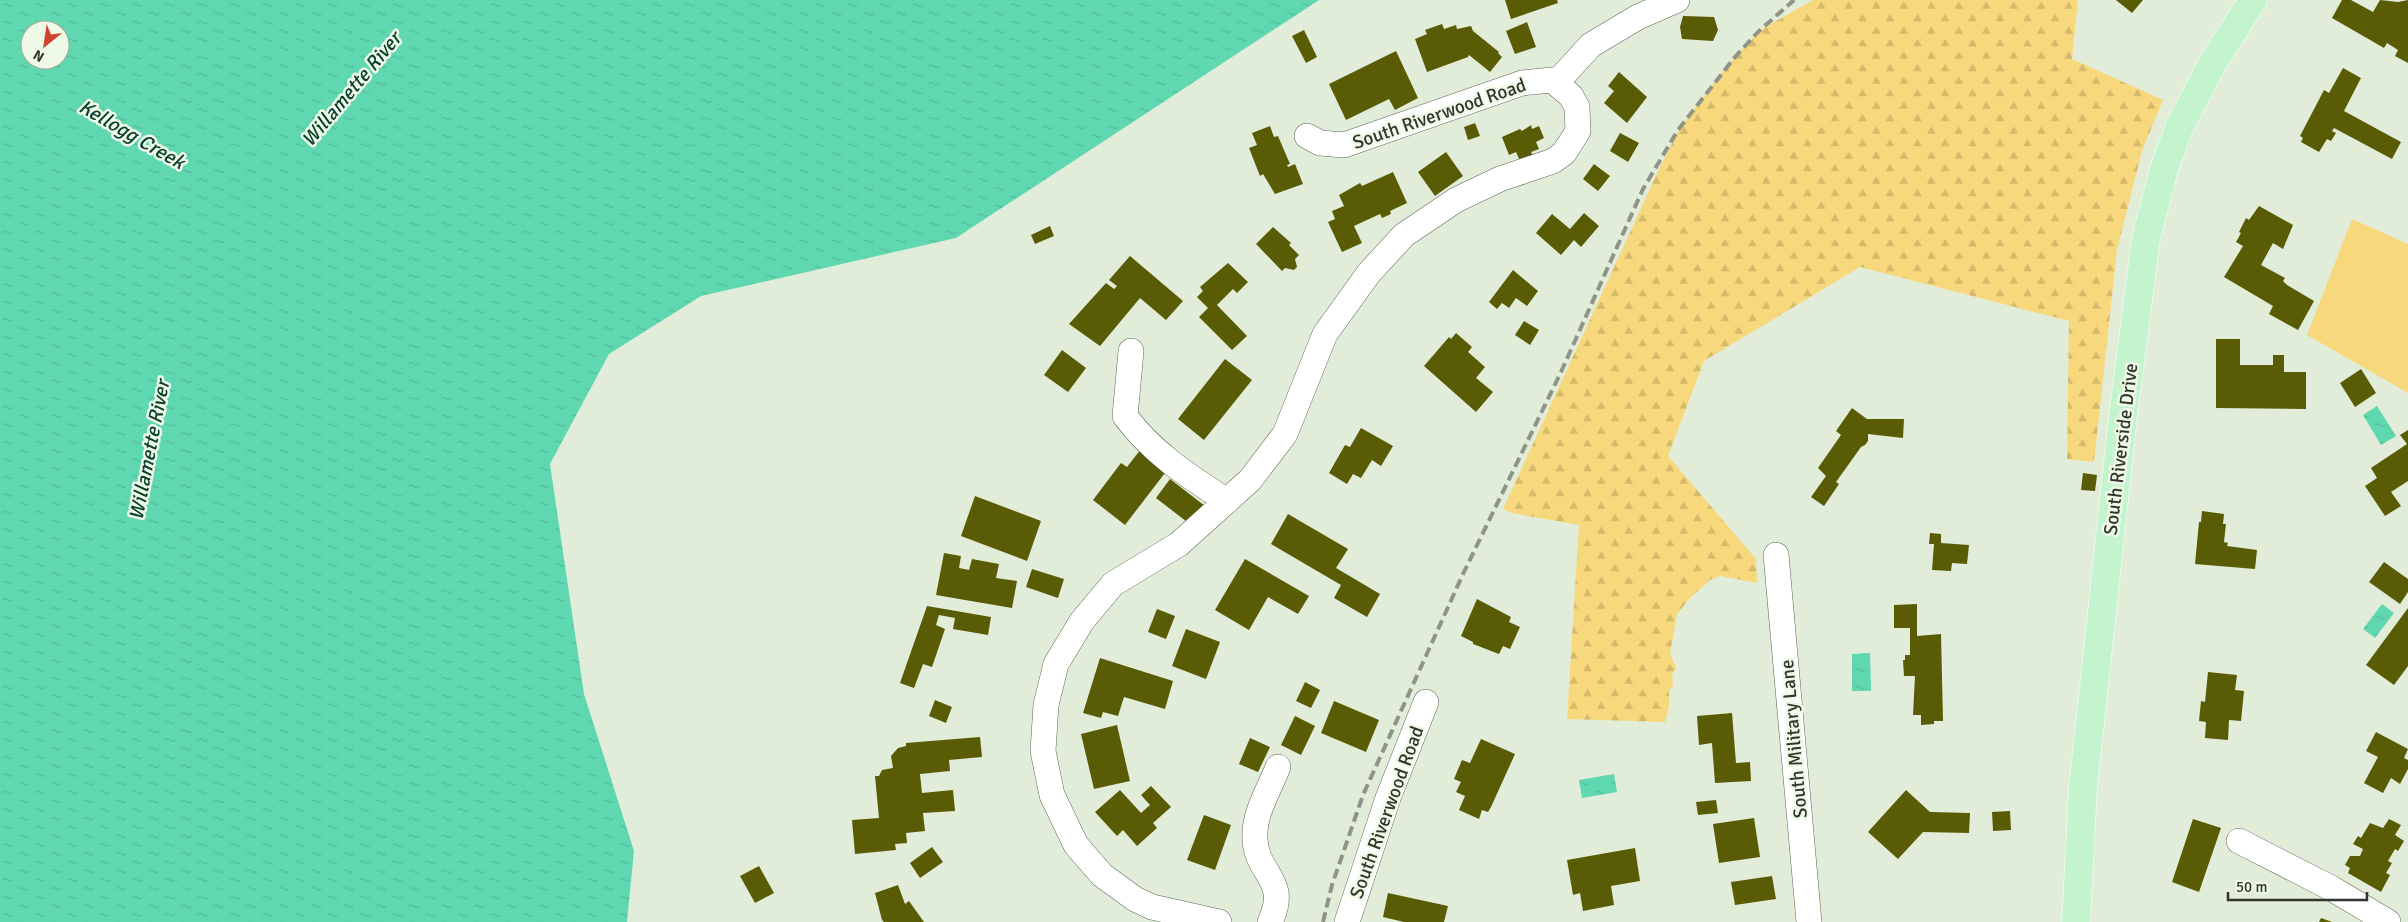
<svg xmlns="http://www.w3.org/2000/svg" width="2408" height="922" viewBox="0 0 2408 922" font-family="Signika,sans-serif">
	<style>
		.green { fill: #f8d87c }
		.forest { fill: url(#forest-firs) }
		.water { fill: url(#water-ripples); fill-rule: evenodd }
		.building { fill: #5a5b05 }
		.lines { fill: none; stroke-linecap: round; stroke-linejoin: round }
		.minor-casing { stroke: #5e6756; stroke-width: 26 }
		.major-casing { stroke: #fff; stroke-width: 29 }
		.minor { stroke: #fff; stroke-width: 25 }
		.major { stroke: #c3f4ce; stroke-width: 28 }
		.rail { stroke: #8e9588; stroke-width: 4; stroke-dasharray: 10 5; stroke-linecap: butt }
		.labels { text-anchor: middle; stroke-width: 5; stroke-linejoin: round; paint-order: stroke }
		.street-label { font-size: 19px; fill: #31352e; stroke: #effae6 }
		.water-label { font-size: 20px; font-style: italic; fill: #094031; stroke: #effae6 }
	</style>
	<defs>
		<pattern id="forest-firs" width="22" height="20" patternUnits="userSpaceOnUse" patternTransform="scale(1.25)"><rect width="22" height="20" fill="#f8d87c"/><path d="M5 1l3.5 6h-7zM16 11l3.5 6h-7z" fill="#d5ba6c"/></pattern>
		<pattern id="water-ripples" width="26" height="14" patternUnits="userSpaceOnUse" patternTransform="scale(1.25)"><rect width="26" height="14" fill="#5fd8b2"/><path d="M2 4q2-2 4 0t4 0M15 11q2-2 4 0t4 0" fill="none" stroke="#53ba99"/></pattern>
	</defs>
	<rect width="100%" height="100%" fill="#e2edd9"/>
	<path class="green" d="M2352,219l56,25v149l-101,-58z"/>
	<path class="forest" d="M1813,0h265l-6,59 91,41 -21,51 -25,99 -23,212 -27,-3 2,-138 -209,-54 -156,94 -36,95 88,103 1,24 -37,-7 -10,4 -20,18 -13,16 -7,39 6,15 -4,6 1,12 -4,4v17l-4,15 -98,-3 12,-194 -67,-12 -9,-4 156,-340 19,-37 18,-26 40,-51 26,-26z"/>
	<path class="water" d="M0,0h1319l-363,238 -255,58 -92,58 -59,110 34,230 50,157 -7,71h-627zM30,30h30v30h-30z
		M2377,406l19,30 -15,9 -18,-30z
		M2382,604l12,9 -19,25 -12,-9z
		M1870,653l1,38h-19v-37z
		M1614,774l3,18 -35,6 -3,-18z"/>
	<path class="building" d="M1505,0h52l1,3 -47,16z
		M2116,0h27l-11,13z
		M2342,0h9l22,12 7,-12 18,2 10,-2v63l-13,-7 3,-6 -11,-7 -3,5 -52,-30z
		M1683,16l31,1 4,13 -5,11 -31,-2 -2,-12z
		M1527,22l9,25 -21,7 -9,-23z
		M1442,24l2,5 12,-4 1,4 14,-3 2,5 26,21 -1,1 4,4 -12,15 -21,-17 -1,2 -41,15 -12,-33 12,-5 -2,-4z
		M1304,30l13,27 -11,6 -14,-27z
		M1396,51l22,47 -23,12 -6,-11 -43,21 -17,-36z
		M2343,68l18,10 -17,33 57,31 -9,17 -58,-31 -2,3 4,2 -5,8 -4,-2 -8,13 -18,-10 2,-4 -3,-2 24,-46 5,3z
		M1619,72l28,25 -20,26 -23,-20 10,-12 -6,-5z
		M1475,123l5,13 -12,4 -4,-13z
		M1531,125l1,4 7,-3 5,12 -8,4 3,7 -8,3 3,6 -13,5 -5,-11 -7,3 -7,-18 18,-8 2,2z
		M1270,126l4,11 4,-1 12,28 -3,1 1,2 7,-3 8,20 -28,10 -12,-20 -3,2 -11,-28 8,-3 -5,-12z
		M1620,133l19,10 -11,19 -18,-11z
		M1446,152l17,24 -28,20 -17,-24z
		M1594,164l16,12 -12,15 -15,-12z
		M1393,172l14,31 -17,8 1,3 -9,4 -2,-4 -26,12 8,17 -20,9 -14,-30 7,-3 -3,-8 12,-5 -5,-11 21,-12 2,3z
		M2259,206l34,19 -10,24 -10,-6 -12,22 24,13 -2,3 4,4 27,16 -16,29 -29,-16 4,-8 -49,-29 19,-31 -7,-4 5,-9 -2,-1 7,-14 3,2z
		M1584,213l15,13 -18,21 -7,-7 -13,15 -25,-22 16,-19 18,15z
		M1050,226l4,10 -19,8 -4,-9z
		M1273,227l18,16 -2,2 10,10 -4,4 2,8 -3,3 -9,-2 -3,3 -26,-27z
		M1130,256l53,45 -17,19 -26,-22 -40,48 -31,-22 37,-41 8,6 3,-3 -8,-6z
		M1228,263l20,19 -11,11 -4,-4 -16,16 30,31 -15,14 -33,-33 9,-9 -11,-11 6,-6 -3,-4z
		M1513,270l25,21 -11,15 -11,-8 -7,10 -7,-5 -5,6 -8,-7z
		M1524,321l15,9 -9,15 -15,-10z
		M1456,333l16,14 -4,5 17,15 -9,11 17,14 -17,20 -52,-46 25,-29 2,2z
		M2216,339h24v26h33v-10h11v17h22v37l-90,-1z
		M1062,350l24,18 -18,24 -24,-17z
		M1225,359l27,21 -48,60 -26,-21z
		M2361,369l15,24 -21,14 -15,-24z
		M1852,408l15,11h37l-1,19 -35,-4v7l-3,4 -4,2 -25,35 3,2 -15,22 -13,-9 15,-21 -8,-8 23,-33 -5,-4z
		M1361,428l32,18 -12,20 -9,-6 -11,18 -8,-4 -6,10 -18,-11 16,-28 5,2z
		M2408,430v51l-17,11 10,14 -16,10 -20,-30 12,-8 -6,-10 36,-24 -7,-9z
		M1141,449l27,20 -43,56 -32,-25 28,-37 6,4z
		M2083,473l14,2 -2,16 -14,-1z
		M1170,479l35,27 -14,19 -35,-27z
		M975,496l66,25 -14,40 -66,-25z
		M2202,511l22,3 -1,10h3l-2,18 4,1 -1,3 30,4 -2,19 -60,-5 4,-42h2z
		M1288,514l60,35 -12,19 44,26 -13,23 -33,-19 7,-13 -70,-41z
		M1930,533l11,1v9l28,2 -2,19 -15,-1 -1,8 -19,-1 2,-26h-5z
		M944,553l17,3 -2,12 10,2 3,-11 27,5 -3,14 21,3 -5,27 -76,-13z
		M1245,559l64,37 -11,18 -30,-17 -19,33 -34,-20z
		M2384,562l24,17v13l-8,12 -31,-22z
		M1032,569l32,10 -6,19 -32,-11z
		M1477,599l34,18 -2,5 11,5 -10,22 -7,-3 -4,8 -26,-10v-2l-12,-6z
		M1917,604v32l24,-2 2,87h-9v3l-13,1v-10h-8l2,-39h-11l-1,-16h2v-5h5v-27h-16v-23z
		M927,606l64,11 -3,18 -35,-6 2,-11 -16,-3 -3,10 9,4 -13,38 -9,-3 -9,24 -14,-5z
		M2408,608v58l-14,19 -28,-20z
		M1157,609l18,7 -9,23 -18,-7z
		M1186,629l34,13 -14,37 -34,-13z
		M1100,658l73,23 -8,28 -41,-12 -6,19 -15,-4 -2,6 -18,-5z
		M2208,672l29,3 -2,15 9,1 -3,30 -12,-1 -1,20 -23,-2 1,-16 -7,-1 2,-20 4,1z
		M1305,682l15,8 -9,18 -15,-7z
		M935,700l17,7 -6,16 -17,-7z
		M1334,701l45,19 -13,32 -45,-19z
		M1732,713l4,50 14,-1 1,19 -36,2 -3,-40 -13,2 -2,-29z
		M1295,716l20,10 -14,29 -20,-10z
		M1117,725l13,56 -36,8 -13,-55z
		M2376,732l32,17 -4,9 4,2v9l-8,15 -9,-6 -8,15 -19,-10 14,-26 -12,-6z
		M980,737l2,20 -33,3 1,11 -30,3 2,19 31,-3 2,21 -32,2 2,18 -19,2 1,10 -12,1 1,6 -41,4 -3,-34 27,-2 -4,-42h4l3,-6 11,-2 -2,-12 7,-8 8,-2v-3z
		M1250,738l20,9 -12,25 -19,-8z
		M1481,739l34,15 -24,53 -3,5 -6,-2 -3,9 -20,-9 6,-14 -9,-4 5,-10 -7,-3 8,-19 8,3z
		M1151,786l20,21 -18,16 4,5 -20,18 -14,-16 -6,6 -22,-24 25,-22 21,23 9,-8 -9,-10z
		M1906,790l24,22 40,1 -1,20 -46,-1 -25,27 -30,-27z
		M1716,800l2,13 -20,2 -2,-13z
		M2010,811l1,19 -18,1 -1,-19z
		M1204,815l27,10 -16,45 -28,-10z
		M1754,818l6,39 -41,6 -6,-39z
		M2193,819l28,9 -22,64 -27,-10z
		M2389,819l12,6 -6,10 9,6 -6,10 -3,-2 -7,12 4,2 -6,10 4,2 -9,17 -33,-19 2,-5 -5,-3 5,-9h10l3,-7 -10,-5 5,-8 3,2 9,-15 13,5z
		M932,847l11,15 -23,16 -10,-15z
		M1635,848l5,33 -29,5 3,19 -31,6 -3,-18 -7,2 -6,-35z
		M759,866l15,27 -19,10 -15,-27z
		M1772,876l4,23 -41,6 -4,-23z
		M898,885l7,19 4,-3 15,21h-40l-2,-2 -7,-27z
		M1388,893l60,13 -4,16h-40l-21,-5z
		M2321,918l11,4h-13z"/>
	<g class="lines">
		<defs>
			<path id="minor" d="M1556,83l35,-38 47,-28 39,-17
				M1131,351l-6,65c27,37 65,61 102,85
				M1776,555l33,367
				M2239,841l92,47 57,34
				M1219,922l-67,-15 -17,-8 -33,-24 -26,-30 -24,-50 -9,-44 3,-46 10,-41 26,-43 31,-37 66,-40 71,-64 35,-46 40,-100 44,-61 35,-38 52,-35 44,-21 53,-18 11,-8 14,-22 -1,-24 -6,-11 -19,-16 -30,3 -178,62 -24,-2 -13,-7
				M1270,922c20,-42 -13,-47 -15,-82 -2,-26 14,-50 23,-73
				M1347,922l41,-124 38,-96"/>
			<path id="major" d="M2076,922l7,-134 40,-372 23,-177 18,-70 15,-41 33,-64 41,-64"/>
		</defs>
		<use href="#minor" class="minor-casing"/>
		<use href="#major" class="major-casing"/>
		<use href="#minor" class="minor"/>
		<use href="#major" class="major"/>
		<path class="rail" d="M1323,922l9,-37 31,-90 100,-221 98,-202 82,-183 35,-59 57,-73 23,-25 36,-32"/>
	</g>
	<g class="labels">
		<g class="street-label">
			<text transform="translate(1439 113) rotate(-19)" y="7">South Riverwood Road</text>
			<text transform="translate(2120 449) rotate(-83)" y="7">South Riverside Drive</text>
			<text transform="translate(1793 739) rotate(-95)" y="7">South Military Lane</text>
			<text transform="translate(1386 812) rotate(-70)" y="7">South Riverwood Road</text>
		</g>
		<g class="water-label">
			<text transform="translate(351 89) rotate(-50)" y="7">Willamette River</text>
			<text transform="translate(132 134) rotate(30)" y="7">Kellogg Creek</text>
			<text transform="translate(149 450) rotate(-79)" y="7">Willamette River</text>
		</g>
	</g>
	<g transform="translate(45 45) rotate(210)"><circle r="24" fill="#effae6" stroke="#a3ab9c"/>
	<path d="M0-4L9 19L0 12L-9 19Z" fill="#d0442e"/>
	<text y="-8" font-size="14" font-weight="bold" text-anchor="middle" fill="#31352e">N</text>
	</g>
	<path d="M2228 892v8h139v-8" fill="none" stroke="#31352e" stroke-width="2.5"/>
	<text x="2236" y="892" font-size="15" fill="#31352e" stroke="#effae6" stroke-width="4" paint-order="stroke">50 m</text>
</svg>
